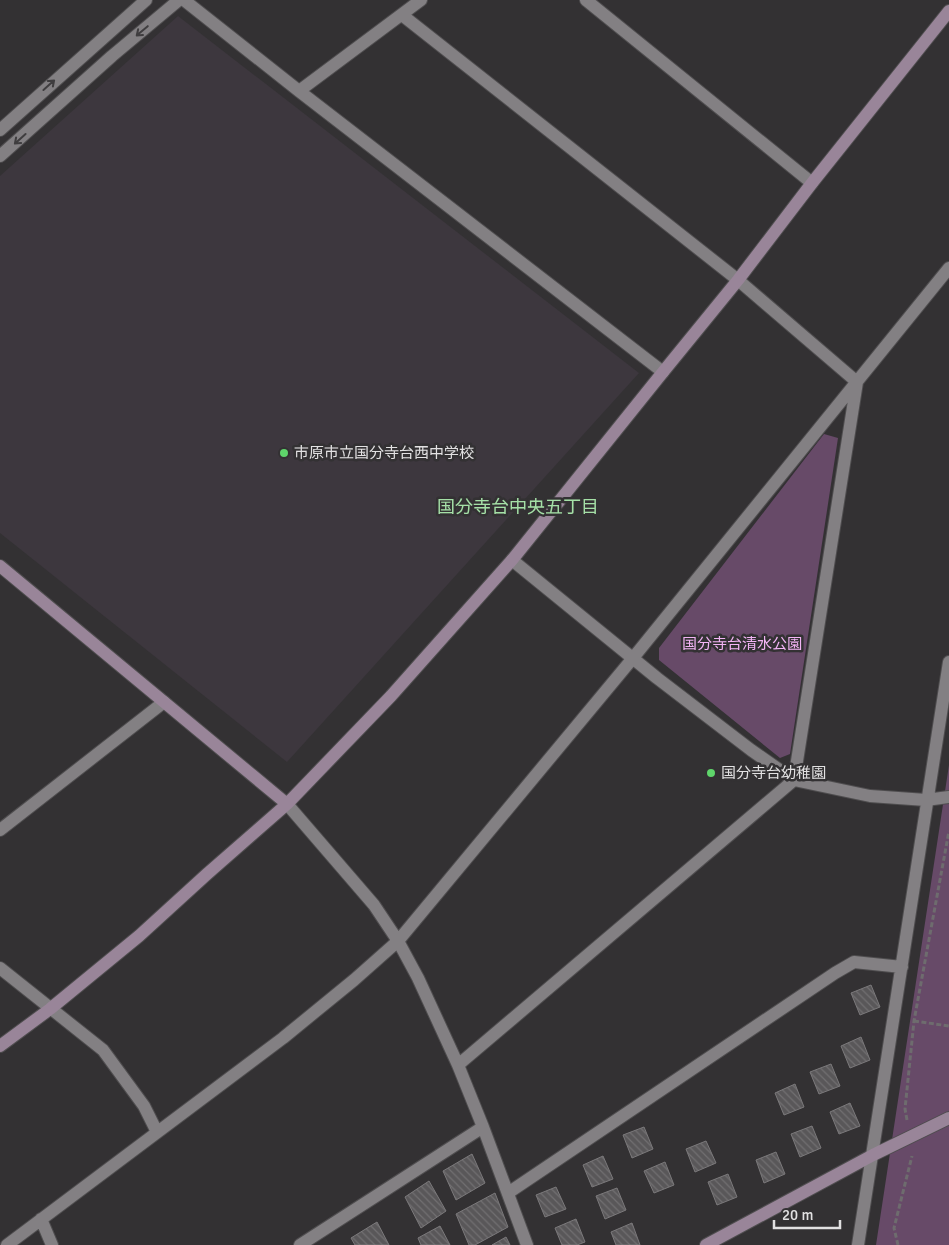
<svg xmlns="http://www.w3.org/2000/svg" width="949" height="1245" viewBox="0 0 949 1245" font-family="Signika,'Noto Sans JP',sans-serif">
	<style>
		.built { fill: #3d373e }
		.park { fill: #674a68 }
		.building { fill: url(#building-back-hatch); stroke: #7b797b }
		.lines { fill: none; stroke-linecap: round; stroke-linejoin: round }
		.street-casing { stroke: #4f4d4f; stroke-width: 14 }
		.secondary-casing { stroke: #4f4d4f; stroke-width: 14 }
		.path { stroke: #6e6c6e; stroke-width: 3; stroke-dasharray: 5 2.5; stroke-linecap: butt }
		.street { stroke: #838083; stroke-width: 12 }
		.secondary { stroke: #998599; stroke-width: 12 }
		.oneway { stroke: #3f3d3f }
		.poi-dot { fill: #5fd56b; stroke: #333133; stroke-width: 2 }
		.labels { text-anchor: middle; stroke-width: 5; stroke-linejoin: round; paint-order: stroke }
		.poi-label { font-size: 15px; fill: #e2e1e2; stroke: #333133; text-anchor: start }
		.park-label { font-size: 15px; fill: #f3b4f5; stroke: #333133 }
		.quarter-label { font-size: 18px; fill: #a5e0a7; stroke: #333133 }
	</style>
	<defs>
		<pattern id="building-back-hatch" width="6" height="6" patternUnits="userSpaceOnUse" patternTransform="scale(1.25)"><rect width="6" height="6" fill="#595759"/><path d="M-1 5l2 2M0 0l6 6M5-1l2 2" fill="none" stroke="#716f71"/></pattern>
	</defs>
	<rect width="100%" height="100%" fill="#333133"/>
	<path class="built" d="M178,16l461,357 -352,389 -287,-229v-357z"/>
	<path class="park" d="M824,434l14,4 -48,316 -10,4 -121,-98v-12z
		M949,765v480h-73z"/>
	<path class="building" d="M871,985l9,22 -20,8 -9,-22z
		M861,1037l9,23 -20,8 -9,-22z
		M831,1064l9,22 -21,8 -9,-22z
		M795,1084l9,23 -20,8 -9,-22z
		M850,1103l10,23 -21,8 -9,-22z
		M812,1126l9,22 -21,9 -9,-23z
		M644,1127l9,22 -21,9 -9,-23z
		M706,1141l10,22 -21,9 -9,-23z
		M776,1152l9,22 -21,9 -8,-23z
		M472,1154l13,29 -29,17 -13,-29z
		M603,1156l10,23 -21,8 -9,-22z
		M665,1162l9,23 -20,8 -10,-22z
		M728,1174l9,23 -20,8 -9,-23z
		M429,1181l17,30 -25,17 -16,-31z
		M556,1187l10,22 -21,8 -9,-22z
		M617,1188l9,22 -21,9 -9,-23z
		M495,1193l13,34 -33,18h-6l-13,-31z
		M576,1219l9,23 -8,3h-15l-7,-17z
		M377,1222l12,23h-34l-4,-7z
		M632,1223l8,22h-24l-5,-13z
		M440,1226l10,19h-29l-3,-7z
		M506,1237l4,8h-18z"/>
	<g class="lines">
		<defs>
			<path id="street" d="M184,0l115,91 364,281
				M586,0l226,183
				M402,15l336,265 119,102 -63,398 -336,285
				M299,91l122,-91
				M0,130l146,-130
				M0,156l112,-100 67,-56
				M512,560l145,118 94,72 43,30 76,16 56,4 23,-3
				M287,804l87,101 24,36 20,37 40,87 25,62 44,118
				M0,830l164,-128
				M0,968l103,82 41,56 13,26
				M508,1193l327,-220 19,-11 48,5
				M41,1219l11,26
				M7,1245l276,-207 71,-58 44,-39 235,-283 316,-390
				M300,1245l183,-118
				M858,1245c32,-194 59,-389 91,-583"/>
			<path id="secondary" d="M0,566l287,238
				M0,1046l50,-37 89,-73 68,-62 80,-70 104,-108 121,-136 151,-188 75,-92 74,-97 137,-172
				M706,1245l167,-90 76,-37"/>
		</defs>
		<use href="#street" class="street-casing"/>
		<use href="#secondary" class="secondary-casing"/>
		<path class="path" d="M914,1021l35,5
			M907,1120l-2,-11 9,-88 35,-190
			M898,1245l-4,-17 18,-72"/>
		<use href="#street" class="street"/>
		<use href="#secondary" class="secondary"/>
	</g>
	<defs><path id="oneway-shaft" d="M-6 0H5M1.5-3L5.5 0L1.5 3" fill="none" stroke-width="1.6" stroke-linecap="round" stroke-linejoin="round" transform="scale(1.25)"/></defs>
	<g class="oneway">
		<use href="#oneway-shaft" transform="translate(142 31) rotate(140)"/>
		<use href="#oneway-shaft" transform="translate(49 85) rotate(-42)"/>
		<use href="#oneway-shaft" transform="translate(20 139) rotate(138)"/>
	</g>
	<g class="poi-dot">
		<circle cx="284" cy="453" r="5"/>
		<circle cx="711" cy="773" r="5"/>
	</g>
	<g class="labels">
		<g class="poi-label">
			<text x="294" y="458">市原市立国分寺台西中学校</text>
			<text x="721" y="778">国分寺台幼稚園</text>
		</g>
		<g class="park-label">
			<text x="742" y="649">国分寺台清水公園</text>
		</g>
		<g class="quarter-label">
			<text x="518" y="513">国分寺台中央五丁目</text>
		</g>
	</g>
	<path d="M774 1220v8h66v-8" fill="none" stroke="#e2e1e2" stroke-width="2.5"/>
	<text x="782" y="1220" font-size="15" fill="#e2e1e2" stroke="#333133" stroke-width="4" paint-order="stroke">20 m</text>
</svg>
